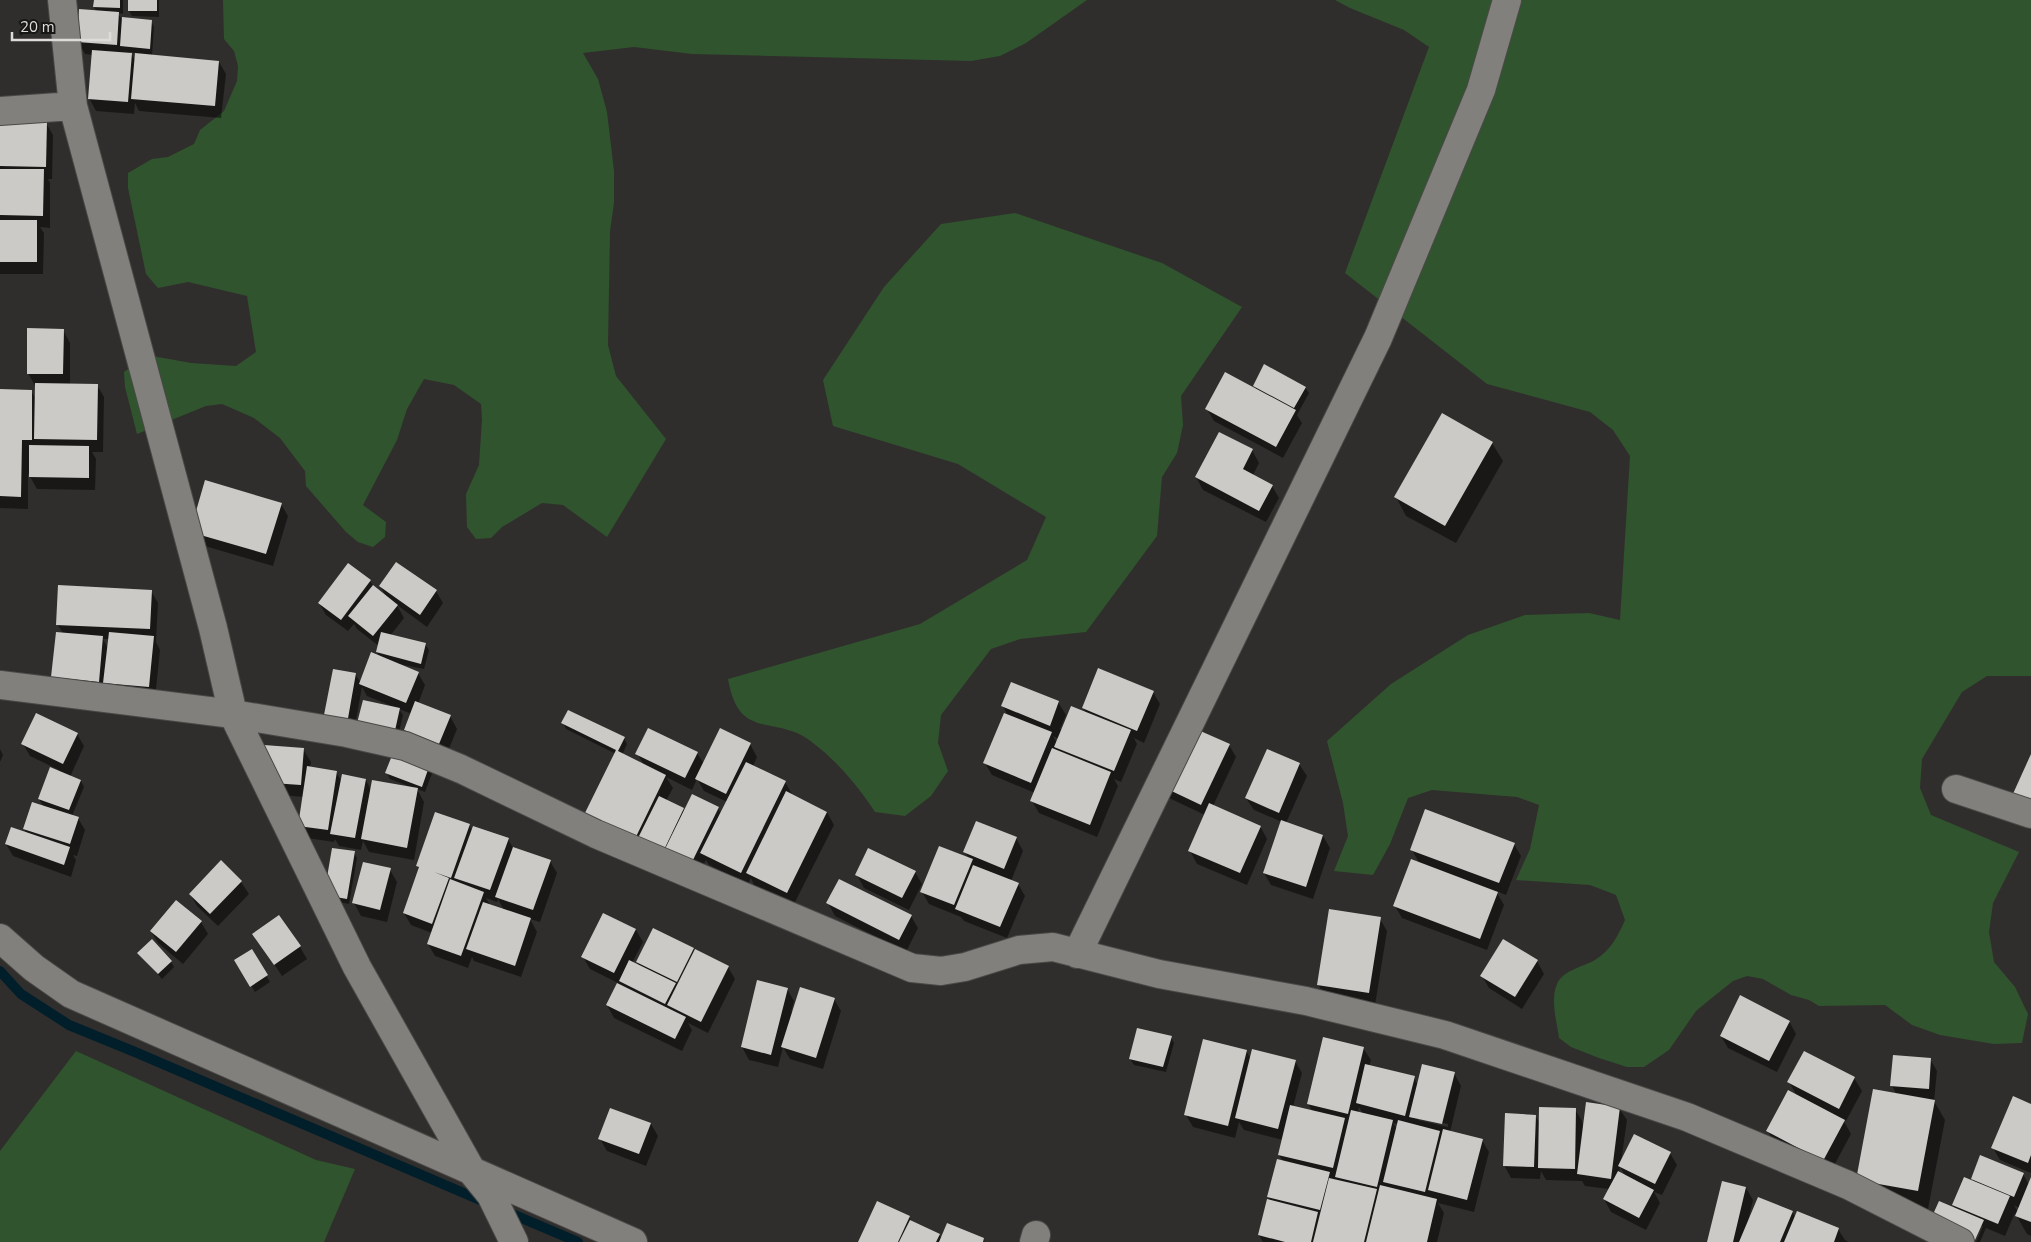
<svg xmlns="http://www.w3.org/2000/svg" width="2031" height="1242" viewBox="0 0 2031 1242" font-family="'Nunito Sans',sans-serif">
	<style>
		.green { fill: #30542e }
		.shadow { fill: #0007; fill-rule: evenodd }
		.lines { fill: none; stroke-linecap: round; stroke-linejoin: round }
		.stream { stroke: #011f2b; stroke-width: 10 }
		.building { fill: #cccac7 }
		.minor-casing { stroke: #4b4948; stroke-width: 30 }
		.minor { stroke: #82807d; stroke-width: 28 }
	</style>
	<rect width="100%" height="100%" fill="#302e2c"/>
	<path class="green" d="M223,0h864l-61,43 -26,13 -29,5 -279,-7 -58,-7 -51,6 15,26 9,33 7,59v32l-4,28 -2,114 8,31 50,63 -59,98 -44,-32 -21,-2 -40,24 -11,11 -15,1 -9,-12 -1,-33 13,-29 3,-46 -1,-15 -27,-19 -30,-6 -17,30 -10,31 -34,65 23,17 -1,15 -12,10 -15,-5 -12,-10 -40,-46 -1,-15 -25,-33 -26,-20 -32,-14 -16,2 -69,28 -12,-47 -1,-15 23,-17 44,8 45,3 20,-14 -9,-56 -59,-14 -30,6 -12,-14 -18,-86v-15l24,-14 16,-2 26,-13 6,-14 24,-19 13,-30 1,-15 -4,-15 -10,-12z
		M1335,0h696v676h-44l-25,16 -40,67 -2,29 11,27 88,37 -26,51 -4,29 5,30 21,25 13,27 -6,29 -28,1 -54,-9 -28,-10 -27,-20 -66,1 -10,-6 -18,-5 -28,-16 -16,-3 -14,5 -25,20 -12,10 -27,39 -25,17h-17l-28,-9 -28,-11 -12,-9c-2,-16 -9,-38 -2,-54 6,-14 26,-17 38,-24 16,-10 23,-24 30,-40l-9,-25 -26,-10 -74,-5 14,-31 9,-44 -22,-8 -85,-7 -24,8 -18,46 -17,31 -39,-4 14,-35 -5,-33 -16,-62 64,-57 77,-49 57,-20 64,-2 31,7 10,-164 -17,-26 -23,-18 -103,-28 -142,-111 84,-226 -25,-17 -54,-22z
		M1015,213l147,50 80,44 -61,89 2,29 -6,28 -15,24 -5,59 -71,96 -66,7 -29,10 -50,66 -3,28 10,28 -17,25 -26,20 -30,-4c-17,-26 -37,-50 -62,-69 -37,-30 -74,0 -85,-64l192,-55 107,-64 19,-43 -88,-53 -125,-38 -10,-46 61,-93 57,-63z
		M76,1051l240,109 39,9 -31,73h-324v-91z"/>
	<path class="shadow" d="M95,0h28v14l-5,-1 5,9 28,-1 3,6 -2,29 67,6 7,12 -5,44 -82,-7 -4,-8 -1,11 -38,-3 -7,-13 4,-43 -8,-1 -7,-12 19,-30 -3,-5zM130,52l6,1v9z
		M129,0h30v17l-27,-1 -3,-5z
		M0,123h46l7,12 -1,44h-4l2,4v45l-10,-1 4,6 -1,41h-43z
		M63,330l7,13v42h27l7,12 -1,55h-11l4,7 -1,31 -58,-1 -9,-16v36l-28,-1v-117h31l5,8 -1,-13 -7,-13z
		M1255,386l50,1 4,6 -12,22 5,8 -19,35 -69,-37 -7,-12 50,-18z
		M1492,443l11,18 -47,82 -50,-27 -10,-19z
		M1252,450l7,13 -6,12 19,11 7,12 -13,24 -63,-32 -7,-13z
		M281,504l7,12 -15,50 -75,-22 -7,-13z
		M397,563l39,28 7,12 -16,24 -30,-22 7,13 -14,18 35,8 4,6 -5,19 -30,-6 24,10 7,12 -7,19 32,12 7,13 -11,27 -34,-13 -7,-13 7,-16 -13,-5 4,6 -6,25 -36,-8 33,-25 -27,-11 -5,-9 -9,49 -22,-4 24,-58 6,9 19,-25 -3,-6 2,-6 -22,-17 -3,-5 -6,7 -22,-16 -7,-12 51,-22 5,7 12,10 -7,-12z
		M151,591l7,12 -2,39 4,8 -5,49 -95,-10 -7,-12 10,-44 -6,-9zM103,639h6l-1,9z
		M1153,692l7,12 -16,39 -10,-5 3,6 -16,38 -7,-3 4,7 -21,51 -58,-24 -7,-12 3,-8 -43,-18 -7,-12 23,-47 -5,-10 55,-4 8,13 -6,14 2,1 25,-16 -4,-6zM1053,736l6,3 -2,4z
		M563,723l61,15 3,6 -5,11 22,10 -7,-12h60l7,11 17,-34 29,14 7,13 -4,9 32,16 7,12 35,18 7,13 -40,79 -40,-19 -3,-7 -3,6 -39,-19 -3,-5 -8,16 -59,-19 -23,-103 -50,-25zM666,777l26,13 5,-11 7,12 23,11 -6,12 -3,-6 -33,3 -19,-10 7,-13z
		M77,734l7,12 -14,31 11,4 3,6 -12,29 6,2 7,12 -8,26 -4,-1 3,5 -5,17 -58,-21 -7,-12 21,-11 -3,-4 20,-22 -5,-8 20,-29 -29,-14 -7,-12z
		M1229,745l7,12 -23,49 47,20 7,13 -20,46 -50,-21 -7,-13 15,-36 -36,-17 -7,-12z
		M0,749l3,6 -3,7z
		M303,749l8,13 -1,6 26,4 6,10 24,-2 5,10 40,-3 -21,-8 -3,-6 47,-5 -9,24 -8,-3 7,13 -10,58 -45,-8 -6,-11 -2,9 -22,-4 -4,-7 -1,3 -27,-4 -7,-13 4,-28 -23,-2 -7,-12z
		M1299,764l8,12 -21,47 37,13 7,12 -17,51 -42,-14 -7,-12 18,-51 -28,-12 -8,-12z
		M469,825l3,6 36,8 5,9 37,13 7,12 -17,49 -10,-3 7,13 -16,45 -47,-16 -2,-4 -4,11 -33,-12 -7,-12 4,-11 -21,-8 -7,-12 16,-43 -3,-4zM486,898l11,4 1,-3 6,11 -14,-5z
		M1016,838l7,13 -12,30 7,3 7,12 -18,42 -43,-17 -3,-4 -32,-13 -7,-12 47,-33 -4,-7z
		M1514,844l7,12 -15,39 -10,-4 8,14 -17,45 -85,-32 -7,-12 25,-42 -8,-14z
		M354,852l3,6 -8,46 -20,-4z
		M221,862l20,20 8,12 -31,32 -21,-20 -7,-12z
		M390,870l7,12 -10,40 -26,-6 -7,-13z
		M915,872l7,12 -13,26 -45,-22 -7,-13z
		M828,903l83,13 7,12 -12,24 -71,-36z
		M604,915l32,15 7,12 -11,21 8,4 -3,-5 17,-33 74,38 7,12 -27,54 -20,-10 4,7 -10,21 -68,-33 -7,-13 11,-22 -28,-14 -7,-12z
		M1380,919l7,12 -12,74 -50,-8 -7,-13z
		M201,922l7,12 -25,30 -25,-21 -7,-12z
		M254,934l46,13 7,12 -25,17z
		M251,951l19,31 -15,10 -19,-32z
		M139,953l32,9 3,5 -12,12z
		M1537,961l7,13 -22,35 -33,-21 -7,-12z
		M787,989l7,12 -3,11 43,-13 7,12 -18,58 -33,-10 -7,-12 -5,20 -29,-7 -7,-13z
		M1789,1021l7,13 -19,38 -49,-24 -7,-12z
		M1171,1037l3,6 -8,29 -32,-7 -4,-6z
		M1363,1048l8,12 -2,6 45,12 4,7 36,-12 7,13 -11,46 32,8 7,12 -15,60 -36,-9 6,10 -7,29h-174l-4,-7 12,-33 -3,-5 15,-36 -4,-6 4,-15 -39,-10 -5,-8 -4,16 -42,-11 -7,-12 60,-64 5,8 44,2 7,12 -9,34 20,5 -5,-8zM1359,1107l4,7 -5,-1zM1418,1118l30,6v3l-30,-7zM1393,1123l5,1 -1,5z
		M1804,1053l50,25 8,13 -16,30 -4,-3 9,16 -21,39 -55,-29 -7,-13 29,-35 -8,-14z
		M1930,1059l7,12 -3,30 11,19 -17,89 -60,-11 29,-103 -5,-9z
		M2031,1105v68l-31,-13 -7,-12z
		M1619,1108l8,12 -6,42 49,-9 7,12 -15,30 -8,-3 6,11 -14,27 -35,-18 -7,-13 5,-10 -24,-3 -3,-5 -36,-1 -5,-9 -1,8 -29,-1 -7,-13 31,-49 5,7 35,-14 7,12 2,11zM1620,1167l6,10 -7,-4z
		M611,1109l40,15 7,12 -12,30 -39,-15 -7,-12z
		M2023,1174l6,11 2,-5v56l-4,-2 -12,-21 -10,23 -19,-8 -6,14h-4l7,-16h-3l-7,16 -20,-37 22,-22 -3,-5zM2014,1205l5,3 -1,4z
		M1746,1188l7,12 -5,21 44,-9 4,6 42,11 7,11 4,2h-141z
		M909,1217l3,5 27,13 3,4h41l2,3h-126z"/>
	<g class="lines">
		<path class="stream" d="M0,971l21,23 48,31 66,27 352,151
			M505,1211l73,31"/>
	</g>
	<path class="building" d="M94,0h26v8l-27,-1z
		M128,0h29v11h-29z
		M79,9l40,3 -2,33 -40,-3z
		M122,17l30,3 -2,29 -30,-3z
		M92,50l40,3 -4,49 -40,-3z
		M135,53l84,8 -4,45 -84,-7z
		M0,122h47l-1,45 -46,-1z
		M0,169h44l-1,47 -43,-1z
		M0,220h37v42h-37z
		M27,328l37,1 -1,45h-36z
		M1264,364l42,23 -12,21 -41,-22z
		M1225,372l71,38 -20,37 -71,-38z
		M35,383l63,1 -1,56 -63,-1z
		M0,389l32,1v50h-10l-1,57 -21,-1z
		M1442,413l51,29 -48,84 -51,-29z
		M1219,432l34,17 -10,20 30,16 -14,26 -64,-34z
		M29,445l60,1v32l-60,-1z
		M205,480l77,23 -16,51 -76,-22z
		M396,562l41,28 -17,25 -41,-29z
		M348,563l23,17 -30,40 -23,-17z
		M58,585l94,5 -2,39 -94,-4z
		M373,585l25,20 -25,31 -25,-20z
		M56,632l47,4 -4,46 -48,-5z
		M109,632l45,4 -5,51 -46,-4z
		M381,632l45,11 -5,21 -45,-12z
		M371,652l48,20 -13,31 -47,-19z
		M1098,668l56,23 -17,40 -55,-23z
		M333,669l23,4 -9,51 -24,-4z
		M1011,682l48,19 -9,25 -49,-20z
		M363,700l37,8 -6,27 -38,-8z
		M415,701l36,14 -12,29 -35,-14z
		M1071,706l60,24 -17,41 -60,-24z
		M568,710l57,27 -7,14 48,24 -34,70 -51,-24 35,-71 -55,-27z
		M36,713l42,20 -15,31 -42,-20z
		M1004,713l48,19 -21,51 -48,-20z
		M1189,726l41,18 -29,61 -40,-19z
		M648,728l50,24 -13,26 -50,-24z
		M720,728l31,15 -25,51 -31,-15z
		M264,745l40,3 -3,37 -29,-2 -10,-12z
		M395,748l36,13 -9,26 -37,-14z
		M1052,748l59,24 -21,53 -60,-24z
		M1267,749l33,14 -21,50 -34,-15z
		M2031,754v51l-19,-9z
		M746,762l40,19 -45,92 -41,-20z
		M307,766l30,5 -9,59 -30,-4z
		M50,767l31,13 -12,30 -31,-11z
		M342,774l24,5 -11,59 -25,-4z
		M372,780l46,8 -11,60 -46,-9z
		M786,791l41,21 -40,81 -41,-20z
		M692,794l27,13 -28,57 -27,-13z
		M659,796l25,12 -23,48 -26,-12z
		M32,802l47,15 -9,27 -47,-15z
		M1209,803l52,23 -21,47 -52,-22z
		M1425,809l90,34 -16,40 -89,-33z
		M435,812l35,12 -19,54 -17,-6 15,6 -17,46 -29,-11 16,-46 -3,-1z
		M1281,820l42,15 -17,52 -43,-14z
		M976,821l41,16 -13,32 -41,-17z
		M473,826l36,12 -19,52 -36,-12z
		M11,827l59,20 -6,18 -59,-21z
		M939,846l34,13 -19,46 -34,-13z
		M513,847l38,13 -18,50 -38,-13z
		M332,848l23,3 -8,48 -23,-4z
		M868,848l48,23 -14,27 -47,-23z
		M1411,859l87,33 -18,47 -87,-33z
		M221,860l21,21 -32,33 -21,-20z
		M363,862l28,6 -11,42 -28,-7z
		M973,865l46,18 -19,44 -45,-18z
		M450,879l34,13 -23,64 -34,-12z
		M839,879l73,36 -13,25 -73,-37z
		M176,900l26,21 -26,31 -26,-21z
		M483,902l48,16 -16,48 -49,-17z
		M1329,909l52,8 -12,76 -52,-8z
		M603,913l33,16 -22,44 -33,-16z
		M279,915l22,31 -27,19 -22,-31z
		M653,928l41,20 -17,34 -41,-20z
		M152,939l20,22 -14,13 -21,-21z
		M1503,939l35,21 -23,37 -35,-21z
		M252,949l16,26 -18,12 -16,-27z
		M695,949l34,17 -28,56 -34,-17z
		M629,960l47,23 -11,21 -46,-23z
		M757,980l31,8 -17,67 -30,-8z
		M617,983l69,34 -11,22 -69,-34z
		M800,987l35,11 -19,60 -35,-11z
		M1740,995l50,26 -21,40 -49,-25z
		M1137,1028l35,8 -9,31 -34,-8z
		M1323,1037l41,10 -16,67 -41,-10z
		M1203,1039l44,11 -19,76 -44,-11z
		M1252,1049l44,11 -18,69 -43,-11z
		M1804,1051l51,26 -16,32 -52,-27z
		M1893,1055l38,3 -2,31 -39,-3z
		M1365,1064l50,12 -10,40 -49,-13z
		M1422,1064l33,8 -13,52 -33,-7z
		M1873,1089l62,11 -17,91 -62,-11z
		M1788,1090l57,30 -22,41 -57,-30z
		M2013,1096l18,8v51l-3,8 -37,-15z
		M1586,1102l34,5 -9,72 -34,-5z
		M1290,1105l55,13 -12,50 -55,-13z
		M1539,1107l37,1 -1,61 -37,-1z
		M610,1108l41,15 -12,31 -41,-15z
		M1351,1110l42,10 -16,67 -42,-10z
		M1505,1113l31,2 -2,52 -31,-1z
		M1398,1120l42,11 -15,61 -42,-10z
		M1443,1129l40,10 -16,61 -39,-10z
		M1634,1134l37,18 -16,32 -37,-18z
		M1980,1155l44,18 -10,24 -43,-18z
		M1277,1159l53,13 -10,38 -53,-13z
		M1618,1171l36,19 -15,28 -36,-19z
		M1964,1177l46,19 -12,28 -46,-19z
		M2031,1177v45l-16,-6z
		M1329,1178l48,11 -13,53h-51z
		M1722,1181l24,6 -13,55h-26z
		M1380,1185l57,14 -10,43h-61z
		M1758,1197l35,14 -13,31h-41z
		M1267,1199l51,13 -7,30h-26l-27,-7z
		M877,1201l33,15 -12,26h-40z
		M1939,1201l45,19 -9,20 -45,-19z
		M1797,1211l42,17 -5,14h-50z
		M910,1220l30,14 -4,8h-37z
		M947,1223l37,15 -1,4h-44z"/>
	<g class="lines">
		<defs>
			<path id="minor" d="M62,0l11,106 140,522 20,86 124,253 116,206 18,22 23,47
				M0,111l73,-5
				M0,685l233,29 114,19 58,13 56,23 135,65 316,134 29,3 24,-4 54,-17 34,-3 106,27 147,27 139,34 242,82 161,68 112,57
				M1956,789l75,25
				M0,938l34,30 37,26 562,248
				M1077,954l301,-616 103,-248 26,-90
				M1034,1242l2,-7"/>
		</defs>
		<use href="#minor" class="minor-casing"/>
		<use href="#minor" class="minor"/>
	</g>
	<path d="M12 32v8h98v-8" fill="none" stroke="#dddcdb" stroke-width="2.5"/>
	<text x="20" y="32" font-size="15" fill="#dddcdb" stroke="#171715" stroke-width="4" paint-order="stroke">20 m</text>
</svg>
